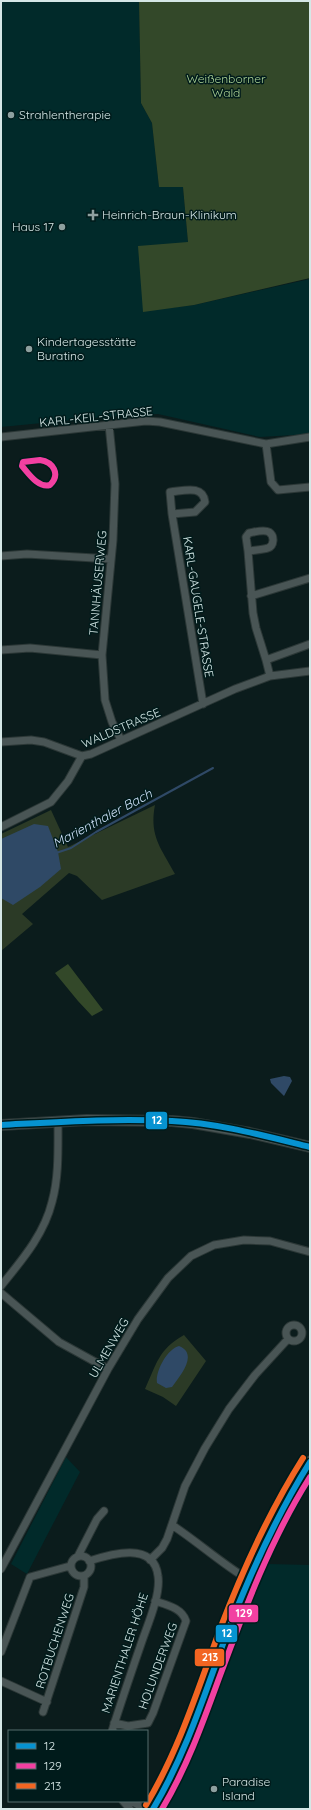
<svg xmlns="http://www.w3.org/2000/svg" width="311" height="1810" viewBox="0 0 311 1810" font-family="Quicksand,sans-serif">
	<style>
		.built { fill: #012a2a }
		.green { fill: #2b3a26 }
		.forest { fill: #334829 }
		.water { fill: #2f4966 }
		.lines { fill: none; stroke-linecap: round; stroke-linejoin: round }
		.stream { stroke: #2f4966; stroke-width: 2 }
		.street-casing { stroke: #2c3837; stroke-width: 9 }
		.secondary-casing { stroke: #2c3837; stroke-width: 12 }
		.primary-casing { stroke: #2c3837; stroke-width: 13 }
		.street { stroke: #495555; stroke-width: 7 }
		.secondary { stroke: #495555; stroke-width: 10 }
		.primary { stroke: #4a5b5d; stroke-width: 11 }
		.bus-1-casing { stroke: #001b1b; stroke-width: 9 }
		.bus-2-casing { stroke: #001b1b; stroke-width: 9 }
		.bus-3-casing { stroke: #001b1b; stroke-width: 9 }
		.bus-1 { stroke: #0693d1; stroke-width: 6 }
		.bus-2 { stroke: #f240a1; stroke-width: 6 }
		.bus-3 { stroke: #f26522; stroke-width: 6 }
		.poi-dot { fill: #8ea09f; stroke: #001b1b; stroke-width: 1.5 }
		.labels { text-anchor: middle; stroke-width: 3; stroke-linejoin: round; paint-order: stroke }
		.park-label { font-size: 12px; fill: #aed496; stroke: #001b1b }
		.poi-label { font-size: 12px; fill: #d5e7e6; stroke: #001b1b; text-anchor: start }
		.street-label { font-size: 12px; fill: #d5e7e6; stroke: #001b1b }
		.water-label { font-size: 13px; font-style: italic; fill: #cddff6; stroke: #001b1b }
		.line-badge { stroke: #001b1b; stroke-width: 1.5 }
		.badge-label { font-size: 11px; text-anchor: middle; font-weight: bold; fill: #fff }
	</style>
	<rect width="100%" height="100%" fill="#0b1c1c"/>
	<path class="built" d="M1,1h138l2,102 11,20 7,63 24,1 5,55 -45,69 51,-6 116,-26v155l-50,3 -102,-23 -54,3 -103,10z
		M66,1457l14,15 -53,102 -16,-10z
		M268,1564l42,1v244h-145v-7l13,-24 61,-162 21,-50z"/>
	<path class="green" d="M155,805c-6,31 6,43 20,69l-73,26 -25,-24 -8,-3 -47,41 11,10 -32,27v-117l50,-24 17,37z
		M184,1335l22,26 -30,45 -13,-9 -18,-8c12,-26 13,-39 39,-54z"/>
	<path class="forest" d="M139,1h171v277l-116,27 -51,7 -5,-66 50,-4 -5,-55h-24l-7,-64 -11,-20z
		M68,964l35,46 -11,6 -14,-15 -23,-28z"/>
	<path class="water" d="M34,824l14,2 10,26 3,17 -21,18 -27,18 -12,-7v-59z
		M284,1076l6,1 2,4 -8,15 -13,-13 -1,-4z
		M179,1346c20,8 1,30 -7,41l-6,1 -9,-5c-2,-11 10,-34 22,-37z"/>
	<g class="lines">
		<path class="stream" d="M56,853l15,-5 25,-16 117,-64"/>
		<defs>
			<path id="street" d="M109,425l6,59 -2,56 -11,115 3,45 7,22 9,18
				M1,437l145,-16 14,1 106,22 44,-7
				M266,444l5,38 7,8 32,-3
				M172,514l23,-2 10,-10c-2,-18 -22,-11 -35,-10l2,22 31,190
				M248,551l-2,-14 3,-4c6,-1 15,-4 20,-1 6,4 5,14 -1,16 -6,2 -14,2 -20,3l5,62 3,15 10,32
				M1,556l26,-2 84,5
				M251,596l59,-18
				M1,650l29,-2 72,7
				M270,676l-4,-16 44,-16
				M1,742l30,-2 13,2 38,14
				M1,827l50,-25 17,-21 14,-25 9,-2 144,-65 35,-13 40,-5
				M1,1286c20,-25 43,-51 51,-84 7,-25 6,-53 6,-80
				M1,1293l58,49 49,27
				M286 1333a8 8 0 1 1 16 0a8 8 0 1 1-16 0Z
				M172,1525c26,17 50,39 77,55
				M78,1556l19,-37 7,-8
				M71 1566a10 10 0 1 1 20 0a10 10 0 1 1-20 0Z
				M150,1560l12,-12 5,-9 18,-53 20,-38 24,-39 26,-34 33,-36
				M89,1561c22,-7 65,-20 69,15 3,19 -11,50 -17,68 -10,29 -20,58 -29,87
				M1,1569l107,-200 30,-50 30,-41 23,-22 23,-11 30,-5 26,1 40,11
				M1,1652l29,-75 40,-11
				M1,1681l46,21
				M43,1712l41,-125v-11
				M114,1723l14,3 20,-3 5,-10 33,-92c-4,-13 -19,-16 -31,-20
				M123,1801l7,8
				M131,1801l14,8"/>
			<path id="secondary" d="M1,1125l86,-5 85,1 21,2 57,10 60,14"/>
			<path id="primary" d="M153,1809c23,-36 38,-79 53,-119 29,-77 57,-159 104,-228"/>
		</defs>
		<use href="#street" class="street-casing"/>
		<use href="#secondary" class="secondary-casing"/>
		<use href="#primary" class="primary-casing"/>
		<use href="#street" class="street"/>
		<use href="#secondary" class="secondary"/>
		<use href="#primary" class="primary"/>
		<defs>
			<path id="bus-1" d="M1,1125c57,-3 114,-7 171,-4 46,2 93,15 138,26
				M153,1809c33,-55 52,-116 74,-176 23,-59 49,-117 83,-171"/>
			<path id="bus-2" d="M40,460c13,2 21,14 10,25 -12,3 -21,-11 -28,-19l1,-4z
				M162,1809c24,-40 40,-84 56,-128 26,-70 52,-141 92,-204"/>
			<path id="bus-3" d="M146,1805c33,-55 52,-116 74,-176 23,-60 49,-117 83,-171"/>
		</defs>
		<use href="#bus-1" class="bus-1-casing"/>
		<use href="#bus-2" class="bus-2-casing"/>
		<use href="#bus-3" class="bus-3-casing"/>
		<use href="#bus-1" class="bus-1"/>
		<use href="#bus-2" class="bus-2"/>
		<use href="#bus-3" class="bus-3"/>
	</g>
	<g class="poi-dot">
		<circle cx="11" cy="115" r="4"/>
		<path d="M91 209h4v4h4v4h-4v4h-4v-4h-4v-4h4z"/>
		<circle cx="62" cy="227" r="4"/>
		<circle cx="29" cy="349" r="4"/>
		<circle cx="214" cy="1789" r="4"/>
	</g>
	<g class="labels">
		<g class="park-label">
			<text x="226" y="83">Weißenborner<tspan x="226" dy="14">Wald</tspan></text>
		</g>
		<g class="poi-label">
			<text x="19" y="119">Strahlentherapie</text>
			<text x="102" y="219">Heinrich-Braun-Klinikum</text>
			<text x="54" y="231" text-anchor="end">Haus 17</text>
			<text x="37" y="346">Kindertagesstätte<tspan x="37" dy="14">Buratino</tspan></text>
			<text x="222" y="1786">Paradise<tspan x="222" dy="14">Island</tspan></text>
		</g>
		<g class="street-label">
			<text transform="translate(96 417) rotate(-6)" y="4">KARL-KEIL-STRASSE</text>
			<text transform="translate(98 583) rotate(-85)" y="4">TANNHÄUSERWEG</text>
			<text transform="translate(198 607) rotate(81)" y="4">KARL-GAUGELE-STRASSE</text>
			<text transform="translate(121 728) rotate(-23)" y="4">WALDSTRASSE</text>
			<text transform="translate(109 1348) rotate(-60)" y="4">ULMENWEG</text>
			<text transform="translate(55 1641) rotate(-72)" y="4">ROTBUCHENWEG</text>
			<text transform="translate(125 1653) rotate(-72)" y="4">MARIENTHALER HÖHE</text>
			<text transform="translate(158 1666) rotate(-70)" y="4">HOLUNDERWEG</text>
		</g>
		<g class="water-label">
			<text transform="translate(102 818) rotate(-28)" y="5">Marienthaler Bach</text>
		</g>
	</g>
	<g class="line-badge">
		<rect x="145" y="1111" width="23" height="19" rx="4" fill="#0693d1"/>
		<rect x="228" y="1604" width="31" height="19" rx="4" fill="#f240a1"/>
		<rect x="215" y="1624" width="23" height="19" rx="4" fill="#0693d1"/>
		<rect x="194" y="1648" width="31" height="19" rx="4" fill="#f26522"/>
	</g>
	<g class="badge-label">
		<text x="157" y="1124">12</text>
		<text x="244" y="1617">129</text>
		<text x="227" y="1637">12</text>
		<text x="210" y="1661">213</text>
	</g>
	<rect width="311" height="1810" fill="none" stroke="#d5e7e6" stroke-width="4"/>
	<rect x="8" y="1730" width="140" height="72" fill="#001b1b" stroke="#556d6c"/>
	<rect x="16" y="1743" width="20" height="6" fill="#0693d1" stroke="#556d6c"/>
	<text x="44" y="1750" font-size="12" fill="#d5e7e6">12</text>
	<rect x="16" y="1763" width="20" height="6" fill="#f240a1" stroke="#556d6c"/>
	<text x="44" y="1770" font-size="12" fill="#d5e7e6">129</text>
	<rect x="16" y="1783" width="20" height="6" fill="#f26522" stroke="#556d6c"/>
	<text x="44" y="1790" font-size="12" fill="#d5e7e6">213</text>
</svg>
